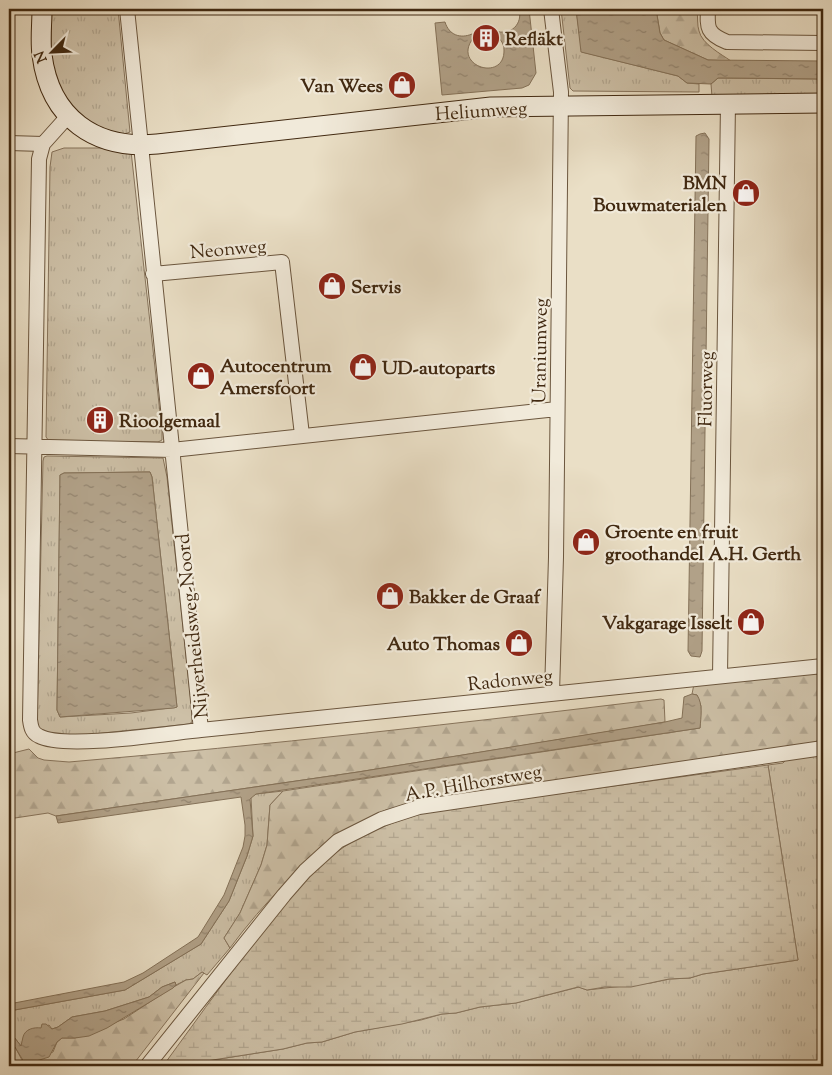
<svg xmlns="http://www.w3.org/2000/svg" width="832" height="1075" viewBox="0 0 832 1075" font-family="'Sorts Mill Goudy',serif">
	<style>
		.grass { fill: url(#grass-tufts); stroke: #87745c; fill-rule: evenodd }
		.forest { fill: url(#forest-firs); stroke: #87745c }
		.wetland { fill: url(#wetland-marsh); stroke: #87745c }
		.water { fill: url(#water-ripples); stroke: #847158 }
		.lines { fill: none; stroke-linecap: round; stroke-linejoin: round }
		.street-casing { stroke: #6b563e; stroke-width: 16 }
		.secondary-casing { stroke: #412911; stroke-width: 21 }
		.street { stroke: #f1eada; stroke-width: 14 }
		.secondary { stroke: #f1eada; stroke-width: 19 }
		.labels { text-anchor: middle; stroke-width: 4.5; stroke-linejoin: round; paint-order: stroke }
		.poi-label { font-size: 19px; font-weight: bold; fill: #412911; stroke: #f1eada; text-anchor: start }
		.street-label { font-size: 19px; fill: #412911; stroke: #f1eada }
	</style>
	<defs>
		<pattern id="grass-tufts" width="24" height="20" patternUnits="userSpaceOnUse" patternTransform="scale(1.25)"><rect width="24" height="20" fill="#cdc0a7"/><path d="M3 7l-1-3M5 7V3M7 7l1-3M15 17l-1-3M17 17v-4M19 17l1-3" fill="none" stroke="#b1a58f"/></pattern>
		<pattern id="forest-firs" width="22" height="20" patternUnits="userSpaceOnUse" patternTransform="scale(1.25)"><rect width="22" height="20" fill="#cdc0a7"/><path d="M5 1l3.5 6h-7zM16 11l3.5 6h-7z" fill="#b1a58f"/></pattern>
		<pattern id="wetland-marsh" width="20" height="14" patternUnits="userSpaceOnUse" patternTransform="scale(1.25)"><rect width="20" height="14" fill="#cdc0a7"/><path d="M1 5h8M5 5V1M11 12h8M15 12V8" fill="none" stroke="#b1a58f"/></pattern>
		<pattern id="water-ripples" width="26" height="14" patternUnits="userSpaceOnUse" patternTransform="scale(1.25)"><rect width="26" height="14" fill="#b1a188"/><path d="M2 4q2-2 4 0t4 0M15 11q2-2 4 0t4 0" fill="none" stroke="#92836e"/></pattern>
	</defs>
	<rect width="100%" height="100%" fill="#eadfc6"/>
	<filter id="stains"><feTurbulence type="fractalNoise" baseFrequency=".004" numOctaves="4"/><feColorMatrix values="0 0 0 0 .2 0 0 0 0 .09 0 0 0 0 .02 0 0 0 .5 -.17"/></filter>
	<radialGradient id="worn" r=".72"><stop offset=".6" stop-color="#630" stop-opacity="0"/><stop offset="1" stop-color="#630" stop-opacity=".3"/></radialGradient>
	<path class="grass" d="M52,9h66l12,123 -8,3c-9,-3 -18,-6 -26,-9 -6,-3 -11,-8 -16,-12 -34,-28 -29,-66 -28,-105z
		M561,9h15l6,43 96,24 9,7 12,1v8l-126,-1 -3,-3z
		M718,78l105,1v16l-111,2 -1,-13z
		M64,148h60l7,3 31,280v9l-4,2 -109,-1 -3,-4 4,-270 2,-15z
		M47,456l116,2 4,19 24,225 1,20 -3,2 -115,12 -18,-1 -16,-5 -3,-6 6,-263 1,-4zM146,472h4l2,5 25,230 -46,6 -71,4 -3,-7 3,-235 4,-2z
		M823,751v315h-633l10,-4 83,-13 24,-6 15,-1 33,-10 66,-12 21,-6 14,-1 24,-6 36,-4 63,-16 8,3 64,-7 18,-4 21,-1 13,-4 95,-14 -30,-195 15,-2 7,-7z
		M283,791l-13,14 -3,40 -6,20 -21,48 -16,25 6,10 -23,27 -5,-3 -9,7 -7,1 -10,5 -1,-3 -13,5 -13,10 -44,14 -33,6 -14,10 -6,2 -3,-4 -7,3 -21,18 -7,-9 -5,-2v-24l116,-21 76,-46 28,-43 18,-45 6,-20 -2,-39 5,-3z
		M9,1046l6,1 7,13 -3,6h-10z"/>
	<path class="forest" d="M656,9l41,2c1,6 0,14 2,20 3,13 22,23 32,30l-23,-1 -44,-20 -4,-7z
		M823,670v76l-437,64c-12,6 -24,11 -35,19 -47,32 -87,73 -121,119l-6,-10 16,-25 21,-48 6,-20 3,-40 13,-14 417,-63 1,-22 -4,-11 -5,-1 2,-10z
		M661,699l3,1 1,22 -41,7 -266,43 -302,44 -8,-3 -33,5 -2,-3v-62l16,-4 9,9 6,2 25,2c198,-17 395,-39 592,-63z
		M202,972l2,1 -72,93h-113l3,-6 2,2 29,-10 4,-10 5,-4h13l49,-19 41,-27 21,-12 7,-1z"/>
	<path class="wetland" d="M768,765l30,195 -95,14 -13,4 -21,1 -38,8h-26l-18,3 -9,-3 -62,16 -36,4 -24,6 -14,1 -40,10 -47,8 -33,10 -15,1 -24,6 -83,13 -10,4h-27c38,-52 75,-105 116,-154 17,-21 34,-42 55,-58 29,-22 62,-33 96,-43z"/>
	<path class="water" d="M519,9h10l7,64 -7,12 -7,3 -80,7 -7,-72 10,-1c4,13 15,17 27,12l2,3c-24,29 31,46 30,13 0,-7 -4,-12 -10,-15l1,-4c16,5 28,-7 24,-22z
		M576,9h80l4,24 4,7 44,20 115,1v18l-97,-1h-8l-7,6 -24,-1 -9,-7 -97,-24z
		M705,133l4,6 -7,512 -2,6 -9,-1 -3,-5 8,-515 4,-2z
		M146,472h4l2,5 25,230 -3,1 -114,9 -3,-7 3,-235 4,-2z
		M692,694l5,1c6,9 4,22 3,33l-444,66 -6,5 3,37 -6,20 -18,45 -28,43 -76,46 -116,21v-7l115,-22 19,-9 55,-36 26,-42 19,-48 2,-11v-11l-4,-28 -183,26 -2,-7 302,-44 307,-50 17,-4 2,-21z
		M175,982l1,3 -3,3 -66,40 -18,8 -14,2h-13l-5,4 -8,15 -19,6 -6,-1 -9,-15 -6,-1v-11l5,2 7,9c1,-3 1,-6 2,-9 2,-8 11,-10 18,-9l1,-4h4l6,5 6,-2 14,-10 33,-6 44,-14 13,-10z"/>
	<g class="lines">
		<defs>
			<path id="street" d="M551,9l10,83 -5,465 -4,136
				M708,9c-1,19 -1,25 19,33l96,1
				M69,115l-26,29 -4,15 -9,561c1,7 2,13 9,16 25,14 130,-3 162,-6l-74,-721
				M9,143l34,1
				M153,274l129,-12 20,173
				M9,446l163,4 385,-41
				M720,676l8,-573
				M201,730l622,-64
				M147,1066l137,-171 21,-24 33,-30 44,-22 37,-12 404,-59"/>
			<path id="secondary" d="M42,9c0,15 -2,31 0,46 8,63 53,95 115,89l334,-37 332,-4"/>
		</defs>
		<use href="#street" class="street-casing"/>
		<use href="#secondary" class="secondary-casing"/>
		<use href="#street" class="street"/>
		<use href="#secondary" class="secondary"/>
	</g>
	<defs>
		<symbol id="building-disc" viewBox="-11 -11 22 22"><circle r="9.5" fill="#8f2418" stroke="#f1eada"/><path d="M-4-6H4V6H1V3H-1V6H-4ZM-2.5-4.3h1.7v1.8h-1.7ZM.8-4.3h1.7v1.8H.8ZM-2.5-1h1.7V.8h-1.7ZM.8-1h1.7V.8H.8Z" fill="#fff"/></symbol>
		<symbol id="shop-disc" viewBox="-11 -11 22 22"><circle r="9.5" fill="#8f2418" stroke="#f1eada"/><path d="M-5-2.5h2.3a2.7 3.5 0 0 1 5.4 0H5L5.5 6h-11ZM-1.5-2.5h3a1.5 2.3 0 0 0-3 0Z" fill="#fff"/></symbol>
	</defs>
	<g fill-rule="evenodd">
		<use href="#building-disc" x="470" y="22" width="32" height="32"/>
		<use href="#shop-disc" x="386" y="69" width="32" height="32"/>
		<use href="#shop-disc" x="730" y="177" width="32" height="32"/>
		<use href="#shop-disc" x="316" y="270" width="32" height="32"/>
		<use href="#shop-disc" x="347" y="351" width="32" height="32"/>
		<use href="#shop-disc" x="185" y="360" width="32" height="32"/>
		<use href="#building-disc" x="84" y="404" width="32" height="32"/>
		<use href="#shop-disc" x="570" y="526" width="32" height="32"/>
		<use href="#shop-disc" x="374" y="580" width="32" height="32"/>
		<use href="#shop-disc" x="735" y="606" width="32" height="32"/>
		<use href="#shop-disc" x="503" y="627" width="32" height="32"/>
	</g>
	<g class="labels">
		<g class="poi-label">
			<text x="505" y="45">Refläkt</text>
			<text x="383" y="92" text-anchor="end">Van Wees</text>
			<text x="727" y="189" text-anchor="end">BMN<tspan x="727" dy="22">Bouwmaterialen</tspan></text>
			<text x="351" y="293">Servis</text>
			<text x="220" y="372">Autocentrum<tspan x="220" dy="22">Amersfoort</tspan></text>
			<text x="382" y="374">UD-autoparts</text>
			<text x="119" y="427">Rioolgemaal</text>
			<text x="605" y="538">Groente en fruit<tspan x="605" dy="22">groothandel A.H. Gerth</tspan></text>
			<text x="409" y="603">Bakker de Graaf</text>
			<text x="732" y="629" text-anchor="end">Vakgarage Isselt</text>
			<text x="500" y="650" text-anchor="end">Auto Thomas</text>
		</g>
		<g class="street-label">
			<text transform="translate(481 110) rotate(-4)" y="7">Heliumweg</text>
			<text transform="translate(228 248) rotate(-5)" y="7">Neonweg</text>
			<text transform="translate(539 351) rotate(-89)" y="7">Uraniumweg</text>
			<text transform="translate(705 389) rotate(-89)" y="7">Fluorweg</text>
			<text transform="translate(191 626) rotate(-96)" y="7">Nijverheidsweg-Noord</text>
			<text transform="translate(510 679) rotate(-6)" y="7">Radonweg</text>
			<text transform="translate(473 782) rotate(-10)" y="7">A.P. Hilhorstweg</text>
		</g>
	</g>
	<rect width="832" height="1075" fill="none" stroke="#eadfc6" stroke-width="30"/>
	<rect x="10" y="10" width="812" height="1055" fill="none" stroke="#412911" stroke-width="2.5"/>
	<rect x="15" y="15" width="802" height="1045" fill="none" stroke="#412911"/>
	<g transform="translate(52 52) rotate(246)" stroke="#f1eada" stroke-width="4" paint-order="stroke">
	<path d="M0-4L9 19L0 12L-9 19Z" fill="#412911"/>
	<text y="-8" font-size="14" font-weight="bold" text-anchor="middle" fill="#412911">N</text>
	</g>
	<rect width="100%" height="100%" filter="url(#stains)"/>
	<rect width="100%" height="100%" fill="url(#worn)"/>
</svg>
